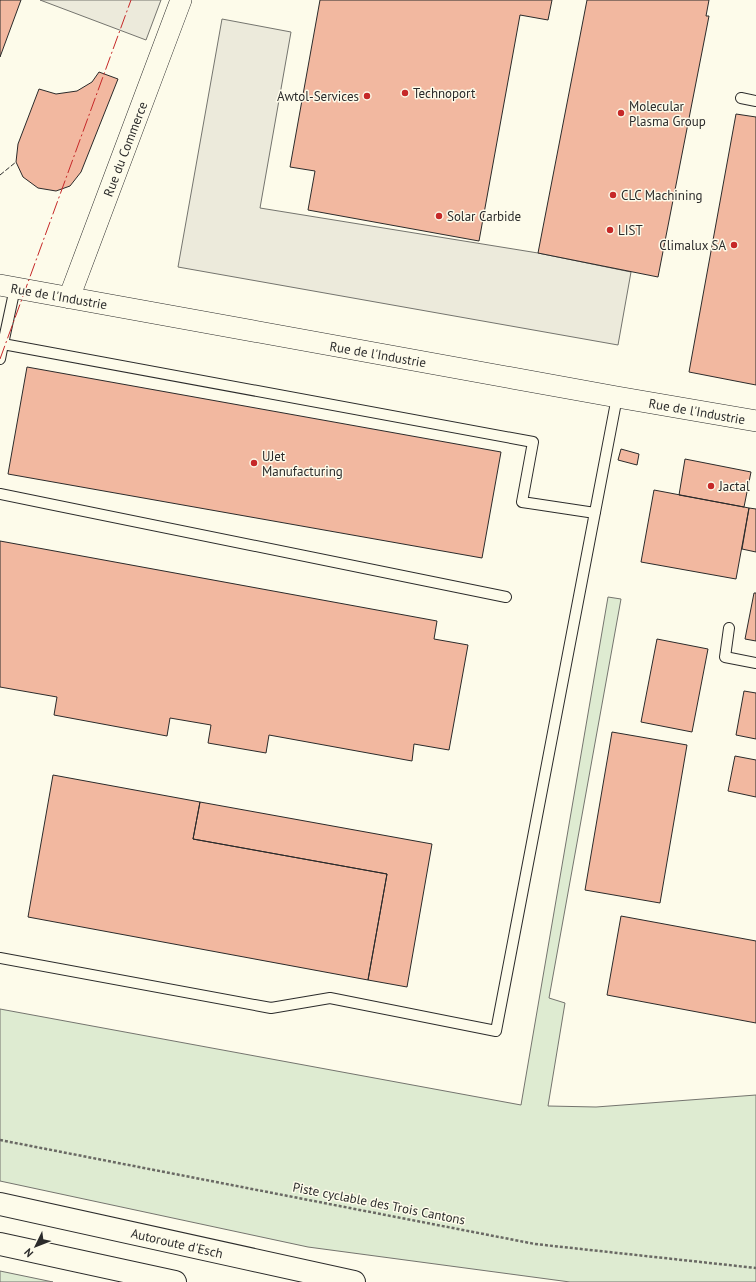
<svg xmlns="http://www.w3.org/2000/svg" width="756" height="1282" viewBox="0 0 756 1282" font-family="'PT Sans',sans-serif">
	<style>
		.green { fill: #deebd1; stroke: #74746e }
		.parking { fill: #eceadb; stroke: #74746e }
		.building { fill: #f2b8a0; stroke: #2b2b2b }
		.lines { fill: none; stroke-linecap: round; stroke-linejoin: round }
		.service-casing { stroke: #2b2b2b; stroke-width: 12 }
		.minor-casing { stroke: #2b2b2b; stroke-width: 22 }
		.motorway-casing { stroke: #2b2b2b; stroke-width: 24 }
		.path { stroke: #6a6964; stroke-width: 2.5; stroke-dasharray: 3 2; stroke-linecap: butt }
		.service { stroke: #fdfbea; stroke-width: 10 }
		.minor { stroke: #fdfbea; stroke-width: 21 }
		.motorway { stroke: #fdfbea; stroke-width: 22 }
		.fence { stroke: #2b2b2b; stroke-width: 1; stroke-dasharray: 5 2; stroke-linecap: butt }
		.power { stroke: #c62828; stroke-width: 1; stroke-dasharray: 14 3 2 3; stroke-linecap: butt }
		.poi-dot { fill: #c62828; stroke: #fdfbea; stroke-width: 1.5 }
		.labels { text-anchor: middle; stroke-width: 3; stroke-linejoin: round; paint-order: stroke }
		.poi-label { font-size: 13px; fill: #2b2b2b; stroke: #fdfbea; text-anchor: start }
		.street-label { font-size: 13px; fill: #2b2b2b; stroke: #fdfbea }
	</style>
	<rect width="100%" height="100%" fill="#fdfbea"/>
	<path class="green" d="M608,597l13,2 -72,399 16,5 -17,103 48,1 160,-12v187h-186l-262,-35 -308,-66v-172l521,96z
		M0,1271l53,11h-53z"/>
	<path class="parking" d="M40,0h121l-15,40z
		M222,19l69,13 -31,176 278,45 93,19 -13,73 -440,-78z"/>
	<path class="building" d="M0,0h21l-21,57z
		M320,0h232l-4,20 -28,-5 -41,226 -171,-31 7,-39 -25,-4z
		M587,0h122l-3,16h3l-51,261 -120,-24z
		M99,72l19,7 -37,93 -11,14 -14,5 -18,-3 -15,-11 -7,-15 2,-18 21,-55 17,5 21,-3 15,-9z
		M736,114l20,3v268l-67,-13z
		M27,367l474,85 -19,106 -474,-84z
		M621,449l18,5 -2,11 -19,-5z
		M685,459l66,13 -7,35 -65,-12z
		M654,490l95,18 -13,71 -95,-17z
		M749,508l7,1v43l-14,-3z
		M0,541l437,80 -3,18 34,6 -19,105 -35,-6 -2,17 -143,-26 -3,18 -58,-10 3,-18 -41,-7 -3,18 -113,-21 3,-18 -57,-10z
		M754,593h2v48l-11,-2z
		M657,639l51,10 -16,83 -51,-10z
		M744,691l12,2v46l-20,-4z
		M612,732l75,13 -27,158 -75,-13z
		M735,756l21,4v37l-28,-6z
		M53,775l147,27 -7,37 194,35 -19,106 -340,-63z
		M200,802l232,42 -25,143 -39,-7 19,-106 -194,-35z
		M621,916l135,25v82l-149,-28z"/>
	<g class="lines">
		<defs>
			<path id="service" d="M741,98l15,3
				M3,344l12,-56
				M0,359l3,-15 530,98 -11,60 73,11
				M0,494l506,103
				M729,628l-4,29 31,6
				M0,958l271,50 59,-10 166,33 121,-634"/>
			<path id="minor" d="M0,285l617,112 139,24
				M69,298l112,-298"/>
			<path id="motorway" d="M0,1204l354,78
				M0,1244l175,38"/>
		</defs>
		<use href="#service" class="service-casing"/>
		<use href="#minor" class="minor-casing"/>
		<use href="#motorway" class="motorway-casing"/>
		<path class="path" d="M0,1140l535,104 221,24"/>
		<use href="#service" class="service"/>
		<use href="#minor" class="minor"/>
		<use href="#motorway" class="motorway"/>
		<path class="fence" d="M0,175l16,-13"/>
		<path class="power" d="M0,359l131,-359"/>
	</g>
	<g class="poi-dot">
		<circle cx="405" cy="93" r="4"/>
		<circle cx="367" cy="96" r="4"/>
		<circle cx="621" cy="113" r="4"/>
		<circle cx="613" cy="195" r="4"/>
		<circle cx="439" cy="216" r="4"/>
		<circle cx="610" cy="230" r="4"/>
		<circle cx="734" cy="245" r="4"/>
		<circle cx="254" cy="463" r="4"/>
		<circle cx="711" cy="486" r="4"/>
	</g>
	<g class="labels">
		<g class="poi-label">
			<text x="413" y="98">Technoport</text>
			<text x="359" y="101" text-anchor="end">Awtol-Services</text>
			<text x="629" y="111">Molecular<tspan x="629" dy="15">Plasma Group</tspan></text>
			<text x="621" y="200">CLC Machining</text>
			<text x="447" y="221">Solar Carbide</text>
			<text x="618" y="235">LIST</text>
			<text x="726" y="250" text-anchor="end">Climalux SA</text>
			<text x="262" y="461">UJet<tspan x="262" dy="15">Manufacturing</tspan></text>
			<text x="719" y="491">Jactal</text>
		</g>
		<g class="street-label">
			<text transform="translate(125 149) rotate(-69)" y="5">Rue du Commerce</text>
			<text transform="translate(59 296) rotate(10)" y="5">Rue de l'Industrie</text>
			<text transform="translate(378 354) rotate(10)" y="5">Rue de l'Industrie</text>
			<text transform="translate(697 411) rotate(10)" y="5">Rue de l'Industrie</text>
			<text transform="translate(379 1203) rotate(11)" y="5">Piste cyclable des Trois Cantons</text>
			<text transform="translate(177 1243) rotate(13)" y="5">Autoroute d'Esch</text>
		</g>
	</g>
	<g transform="translate(36 1246) rotate(227)" stroke="#fdfbea" stroke-width="3" paint-order="stroke">
	<path d="M0-3L7 15L0 10L-7 15Z" fill="#2b2b2b"/>
	<text y="-6" font-size="11" font-weight="bold" text-anchor="middle" fill="#2b2b2b">N</text>
	</g>
</svg>
